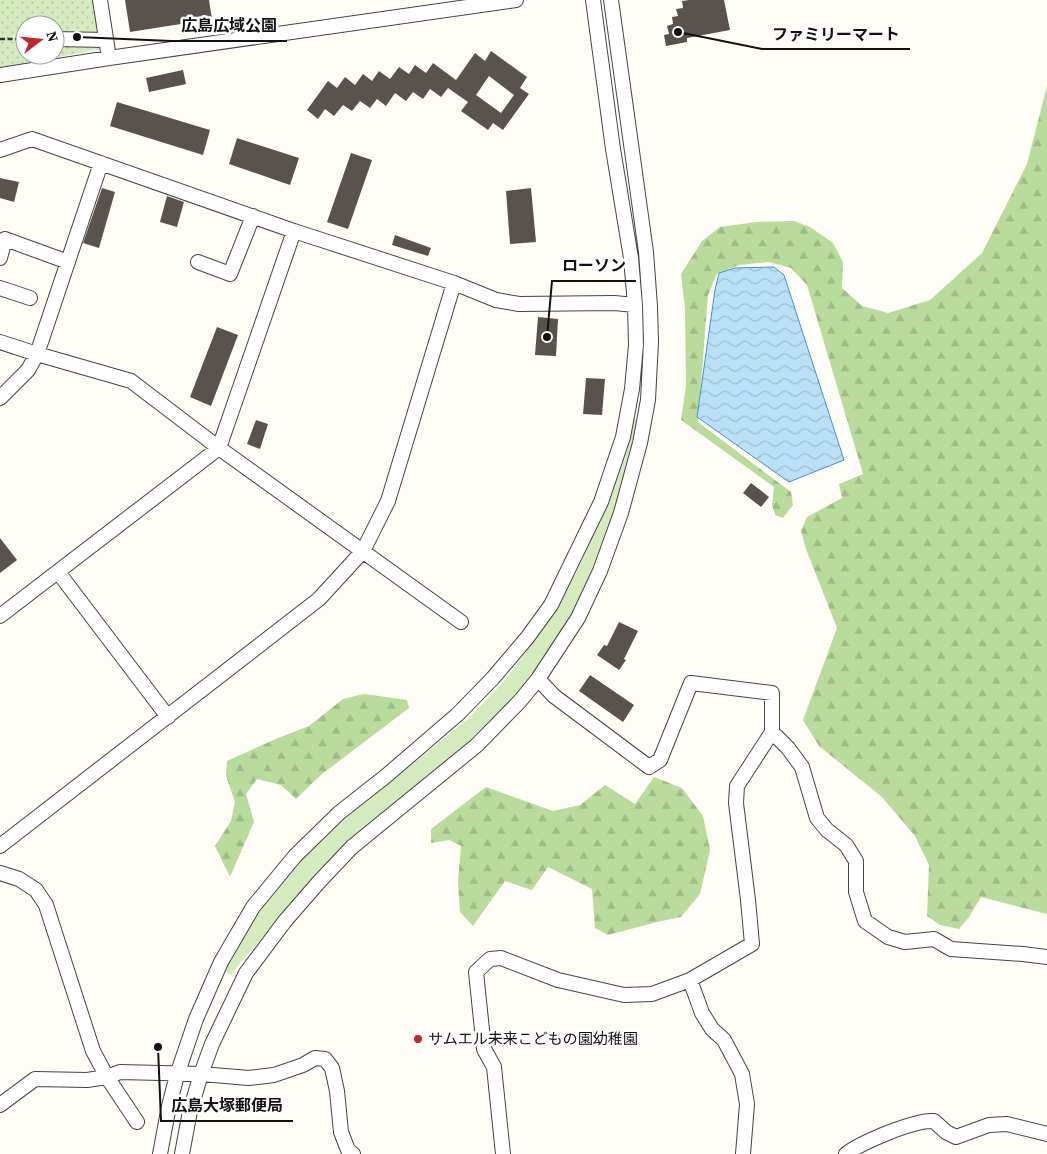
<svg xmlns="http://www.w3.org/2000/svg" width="1047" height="1154" viewBox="0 0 1047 1154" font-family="'Source Serif 4','Noto Sans JP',serif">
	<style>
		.grass { fill: #d5ebbd }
		.forest { fill: url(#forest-firs) }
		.park { fill: url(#park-dots); fill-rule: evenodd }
		.water { fill: url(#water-waves); stroke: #3f96cf }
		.building { fill: #5a524d; fill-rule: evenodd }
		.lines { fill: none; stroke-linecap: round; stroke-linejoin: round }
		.minor-casing { stroke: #444; stroke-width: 16 }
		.path { stroke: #333; stroke-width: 2.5; stroke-dasharray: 5 2.5; stroke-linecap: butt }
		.minor { stroke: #fff; stroke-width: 14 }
		.poi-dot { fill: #c4262e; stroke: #fff; stroke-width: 2 }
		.labels { text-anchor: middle; stroke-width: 5; stroke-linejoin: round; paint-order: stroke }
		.poi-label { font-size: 15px; fill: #111; stroke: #fff; text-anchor: start }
		.leader { fill: none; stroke: #111; stroke-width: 2 }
		.callout-dot { fill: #111; stroke: #fff; stroke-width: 2 }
		.callout-label { font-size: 16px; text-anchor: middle; font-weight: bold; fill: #111; stroke: #fff; stroke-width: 5; stroke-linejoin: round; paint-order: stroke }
	</style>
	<defs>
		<pattern id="forest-firs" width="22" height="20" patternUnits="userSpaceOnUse" patternTransform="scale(1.25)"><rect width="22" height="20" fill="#b9dc9c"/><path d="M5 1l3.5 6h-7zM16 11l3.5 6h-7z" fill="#9ebc85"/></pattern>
		<pattern id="park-dots" width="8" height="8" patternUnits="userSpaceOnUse" patternTransform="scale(1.25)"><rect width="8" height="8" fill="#d5ebbd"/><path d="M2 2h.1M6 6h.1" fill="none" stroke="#b6c8a1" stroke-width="1.8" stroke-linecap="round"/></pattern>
		<pattern id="water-waves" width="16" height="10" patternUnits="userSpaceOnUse" patternTransform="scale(1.25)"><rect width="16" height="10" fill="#b9e0f7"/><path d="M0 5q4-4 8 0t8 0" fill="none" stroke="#9ebfd3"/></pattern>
	</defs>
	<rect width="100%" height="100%" fill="#fffdf5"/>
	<path class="grass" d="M634,419l5,1 -10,46 -19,58 -20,50 -20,45 -27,43 -37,48 -36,35 -125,99 -34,36 -45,54 -23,25 -12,16 -6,-4 31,-55 38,-49 54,-51 121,-98 36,-38 26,-35 29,-42 20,-38 20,-45 20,-53z"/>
	<path class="forest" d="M1047,86v828l-66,-17 -12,20 -10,12 -19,-4 -13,-9 2,-51 -14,-29 -33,-39 -63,-51 -16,-26 34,-92 -31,-79 -5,-18 6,-14 35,-19 -3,-14 24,-10 -56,-189 -16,-17 -22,-6 -30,3 -22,9 -9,21 -10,127 93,70 2,13 -10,13 -8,-3 -3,-10 2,-18 -93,-67 5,-34 -1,-77 -4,-35 21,-33 18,-14 36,-5 38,-1 16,6 23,16 10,19 -1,26 20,18 26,7 42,-13 52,-47 45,-89z
		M364,694l43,6 2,8 -87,66 -26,25 -15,-14 -24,-6 -11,15 8,28 -24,55 -15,-31 16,-25 4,-19 -9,-26 1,-15 51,-23 31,-12 34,-27z
		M654,777l28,11 21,28 7,34 -10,44 -19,23 -24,5 -49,13 -13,-7 -3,-39 -44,-22 -16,23 -27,-9 -32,45 -13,-14 -2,-30 3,-36 -12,-6 -18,3v-14l55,-42 67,24 27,-6 25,-20 30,19z"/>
	<path class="park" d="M0,0h92l9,49 -101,19zM25,25h30v30h-30z"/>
	<path class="water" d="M774,267l10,8 60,185 -55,22 -92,-65 18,-127 4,-17 16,-5z"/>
	<path class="building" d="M125,0h84l3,19 -82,13z
		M689,0h35l6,30 -43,8v4l-21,4 -2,-11 5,-1 -2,-8 6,-2 -1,-7 6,-1 -2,-7 7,-1 -1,-7z
		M491,51l36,26 -7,11 9,6 -26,36 -10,-7 -5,7 -27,-19 7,-9 -20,-14 -7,9 -11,-8 -7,10 -10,-7 -7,9 -11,-8 -9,13 -9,-7 -7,9 -10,-7 -8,10 -9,-6 -9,11 -9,-7 -7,10 -11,-9 21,-29 9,7 8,-11 10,8 8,-11 9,7 7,-10 11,8 9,-12 10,7 6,-9 11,8 7,-10 23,17 19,-27 10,8zM489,76l25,19 -13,18 -25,-18z
		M183,70l3,14 -37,8 -3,-14z
		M117,102l93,28 -7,25 -93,-29z
		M237,138l62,20 -9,27 -61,-21z
		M351,153l21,7 -24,69 -21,-7z
		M0,178l19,4 -5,20 -14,-4z
		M102,188l13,4 -16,56 -16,-5z
		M531,188l5,54 -26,2 -4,-53z
		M167,196l17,6 -7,25 -17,-5z
		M395,235l36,13 -3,8 -36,-11z
		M538,317l20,2 -2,37 -21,-1z
		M217,327l21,8 -27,71 -21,-9z
		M586,378l19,1 -3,36 -19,-1z
		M256,420l12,4 -8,25 -13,-5z
		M751,483l18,14 -8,10 -18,-14z
		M0,538l17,22 -17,13z
		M619,622l19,9 -14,28 2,1 -7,10 -22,-15 7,-10 3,1z
		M590,675l44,30 -11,17 -44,-31z"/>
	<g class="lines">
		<defs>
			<path id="minor" d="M100,0l9,58
				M55,39l51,1
				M0,75l109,-17 407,-58
				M0,150l32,-11 262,92 160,52 42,17 23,4 95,-1 21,2
				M0,258l5,-19 63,23
				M198,262l32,12 23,-58
				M0,288l30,10
				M0,342l37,12 94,27 88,67 242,174
				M0,398l28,-28 9,-16 64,-191
				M58,572l110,145
				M0,616l219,-168 75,-217
				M538,679l16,17 95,71 11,-7 31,-77 81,10v39l16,16 14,19 15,51 10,12 19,15 10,16v31l9,29 23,16 17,5 29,-3 17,10 72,5 24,3
				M0,846l319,-247 44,-48 25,-50 66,-218
				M0,873l19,6 17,11 10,15 47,146 14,26 30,45
				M690,980l12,33 10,16 12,11 18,34 5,30 -4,50
				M0,1105l35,-26 52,1 20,-3 13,-5 81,2 48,4 25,-3 29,-10 12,-7 10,1 7,9 5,23 4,41 7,18 5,4
				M160,1154l9,-48 8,-31 19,-56 25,-57 32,-55 42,-51 44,-43 47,-37 72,-62 35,-36 34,-40 24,-33 50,-103 22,-65 9,-48 4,-44 -1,-40 -4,-47 -18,-109 -20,-149
				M182,1154l8,-43 11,-37 11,-30 34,-71 39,-52 33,-38 34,-36 125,-102 43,-44 18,-22 40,-61 22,-47 21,-58 19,-70 8,-43 3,-58 -1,-36 -4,-54 -35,-252
				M503,1154l-9,-87 -10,-18 -8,-77 14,-13 11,-1 57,22 66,15 28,-1 38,-14 62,-36 -4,-44 -12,-97 1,-17 35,-54
				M846,1154c16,-12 56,-28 76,-32 4,-1 8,-1 12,-1l12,11 10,5 33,-12 18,-1 40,10"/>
		</defs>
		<use href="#minor" class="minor-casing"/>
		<path class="path" d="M0,39h25"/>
		<use href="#minor" class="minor"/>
	</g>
	<circle class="poi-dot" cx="418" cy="1039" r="5"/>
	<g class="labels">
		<g class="poi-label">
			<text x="428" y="1044">サムエル未来こどもの園幼稚園</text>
		</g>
	</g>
	<path class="leader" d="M77 37L171 41H287M678 32L762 49H910M547 337L552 281H636M158 1047L161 1121H293"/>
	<g class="callout-dot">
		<circle cx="77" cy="37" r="5"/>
		<circle cx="678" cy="32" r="5"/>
		<circle cx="547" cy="337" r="5"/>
		<circle cx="158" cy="1047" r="5"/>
	</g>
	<g class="callout-label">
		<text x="229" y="31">広島広域公園</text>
		<text x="836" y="40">ファミリーマート</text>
		<text x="594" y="271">ローソン</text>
		<text x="227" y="1111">広島大塚郵便局</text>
	</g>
	<g transform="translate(40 40) rotate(74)"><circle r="24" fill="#ffffff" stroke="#a0a0a0"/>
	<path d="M0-4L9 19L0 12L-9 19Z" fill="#c4262e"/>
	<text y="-8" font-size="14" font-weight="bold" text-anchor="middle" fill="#111111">N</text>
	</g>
</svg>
